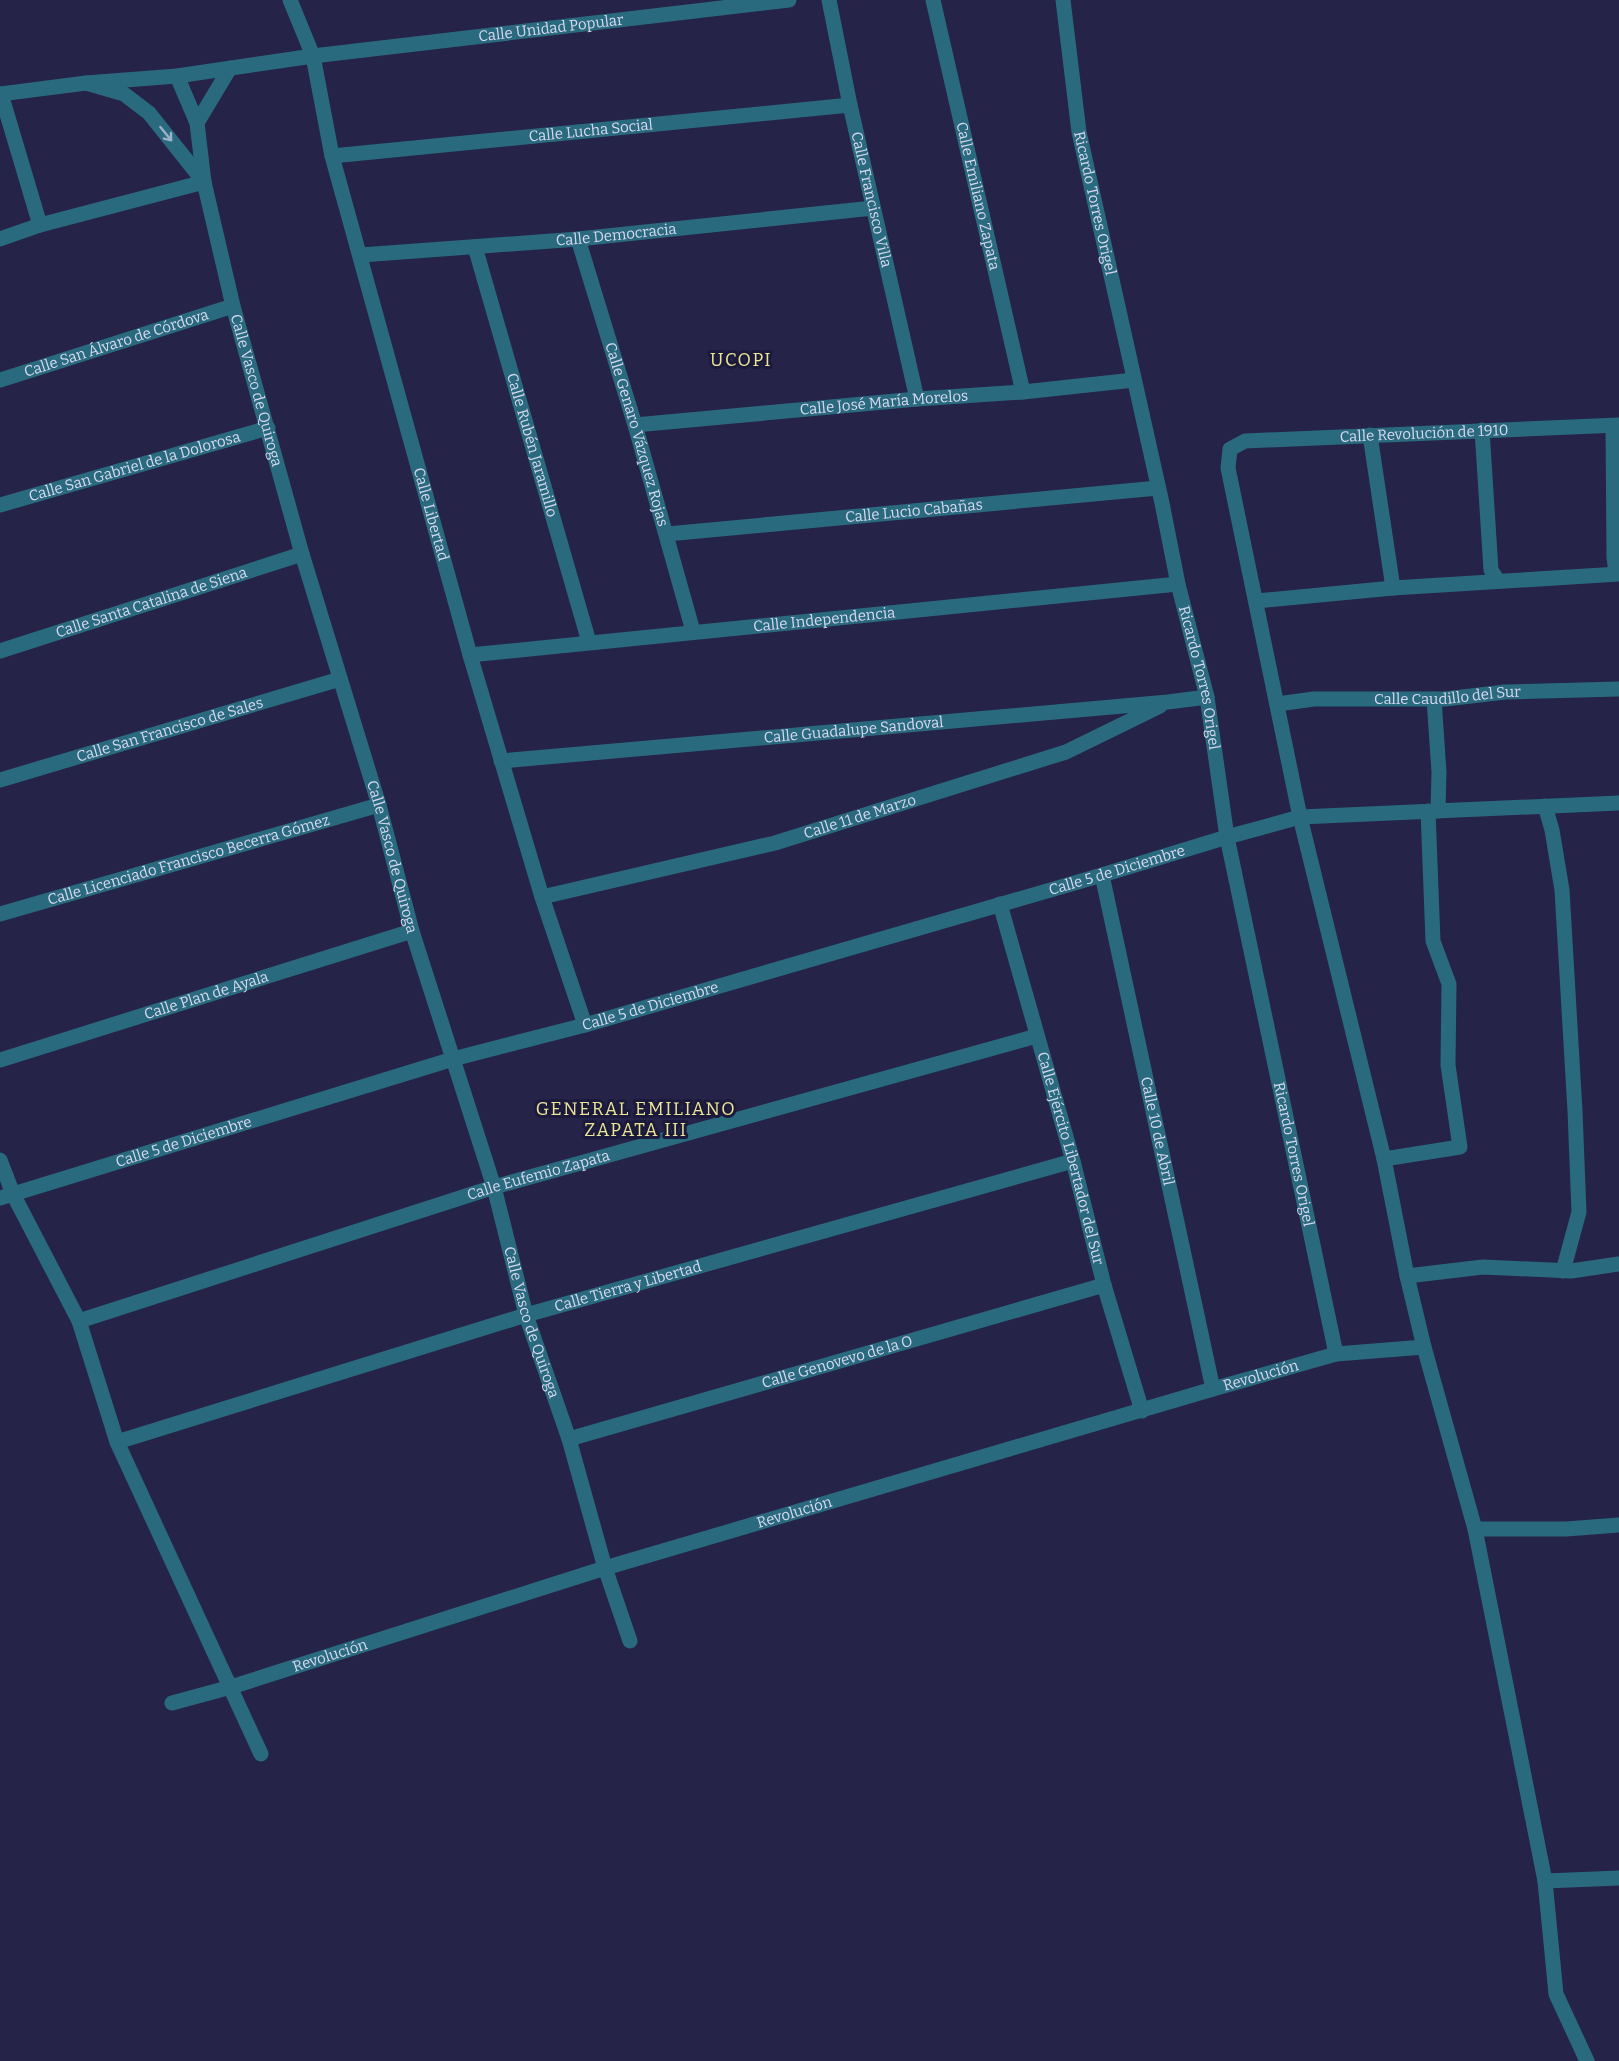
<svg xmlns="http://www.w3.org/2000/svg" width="1619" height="2061" viewBox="0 0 1619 2061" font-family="Bitter,serif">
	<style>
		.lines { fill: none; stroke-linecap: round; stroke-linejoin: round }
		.street { stroke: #2a6a7f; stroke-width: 15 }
		.oneway { stroke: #9bb2c8 }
		.labels { text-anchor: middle; stroke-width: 6; stroke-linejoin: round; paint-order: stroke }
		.street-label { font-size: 15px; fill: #d8d9f0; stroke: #1c1a3c }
		.quarter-label { font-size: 18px; letter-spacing: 1.5px; fill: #ede596; stroke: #1c1a3c }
	</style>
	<rect width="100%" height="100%" fill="#252347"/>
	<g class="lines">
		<g class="street">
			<path id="s1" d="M290,0l23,56 19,100 138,499 72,242 43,128"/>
			<path id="s2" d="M829,0l21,105 67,294"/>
			<path id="s3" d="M933,0l90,392"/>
			<path id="s4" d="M1063,0l16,132 83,371 16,81 29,113 20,140 109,517"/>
			<path d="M177,76l20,47 7,59"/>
			<path id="s5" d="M86,83l38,11 25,19 55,69 29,124 69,248 77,251 33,126 82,256 32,128 43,124 36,129 25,73"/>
			<path id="s6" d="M0,94l86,-11 91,-7 136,-20 476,-56"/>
			<path d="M1,94l39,131"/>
			<path d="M197,123l33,-55"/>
			<path id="s7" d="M332,156l518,-51"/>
			<path d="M0,239l40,-14 164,-43"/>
			<path id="s8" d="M578,239l57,186 58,206"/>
			<path id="s9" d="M475,247l114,395"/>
			<path id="s10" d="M361,255l217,-16 295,-31"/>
			<path id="s11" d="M0,380l233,-74"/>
			<path id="s12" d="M635,425l282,-26 106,-7 111,-12"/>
			<path d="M1613,426l1,131 2,16"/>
			<path d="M1482,430l9,140 7,11"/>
			<path d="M1370,435l23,153"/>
			<path id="s13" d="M0,505l268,-77"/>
			<path id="s14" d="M667,534l491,-46"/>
			<path d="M1256,601l137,-13 226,-14"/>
			<path id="s15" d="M0,651l302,-97"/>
			<path id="s16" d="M470,655l708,-71"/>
			<path d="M1434,699l5,73 -1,39"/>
			<path id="s17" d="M1277,704l37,-5h131l60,-7 114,-3"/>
			<path id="s18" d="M501,761l667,-59 39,-5"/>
			<path id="s19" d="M0,780l340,-101"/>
			<path d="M1545,806l7,24 10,60 13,221 4,101 -16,59"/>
			<path id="s20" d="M1102,875l111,514"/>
			<path id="s21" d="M542,897l233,-54 291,-91 94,-46"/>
			<path id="s22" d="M1000,904l73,257 31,124 38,126"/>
			<path id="s23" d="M0,914l379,-109"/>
			<path id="s24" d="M0,1060l412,-129"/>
			<path d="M1384,1159l76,-12 -12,-82 1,-81 -16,-43 -5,-130"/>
			<path d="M0,1160l13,34 66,127 38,121 144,312"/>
			<path id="s25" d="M0,1198l453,-139 132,-34 517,-150 125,-38 73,-20 319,-14"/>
			<path d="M1407,1276l76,-9 88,4 48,-7"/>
			<path id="s26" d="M79,1321l415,-134 543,-151"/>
			<path id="s27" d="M569,1439l535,-154"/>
			<path id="s28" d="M117,1442l409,-127 547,-154"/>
			<path d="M1475,1529h91l53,-4"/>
			<path id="s29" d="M172,1703l59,-16 374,-119 608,-179 123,-35 88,-7"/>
			<path id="s30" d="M1545,1881l-70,-352 -51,-182 -17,-71 -23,-117 -84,-342 -72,-349 2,-19 15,-8 374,-16"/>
			<path d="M1587,2061l-31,-67 -11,-113 74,-3"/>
		</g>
	</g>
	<defs><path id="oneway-shaft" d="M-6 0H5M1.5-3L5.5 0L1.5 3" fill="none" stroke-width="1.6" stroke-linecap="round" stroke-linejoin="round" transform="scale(1.5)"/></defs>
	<use class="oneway" href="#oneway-shaft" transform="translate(166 134) rotate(51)"/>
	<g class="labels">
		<g class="street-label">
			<text dy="5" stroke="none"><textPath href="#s6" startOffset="555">Calle Unidad Popular</textPath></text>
			<text dy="5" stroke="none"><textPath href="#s7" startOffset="260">Calle Lucha Social</textPath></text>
			<text dy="5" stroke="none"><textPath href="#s3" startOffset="201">Calle Emiliano Zapata</textPath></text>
			<text dy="5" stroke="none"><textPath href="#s2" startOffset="204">Calle Francisco Villa</textPath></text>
			<text dy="5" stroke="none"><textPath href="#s4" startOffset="206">Ricardo Torres Origel</textPath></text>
			<text dy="5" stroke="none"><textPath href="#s10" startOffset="256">Calle Democracia</textPath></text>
			<text dy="5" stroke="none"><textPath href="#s11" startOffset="122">Calle San Álvaro de Córdova</textPath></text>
			<text dy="5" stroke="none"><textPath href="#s5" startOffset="374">Calle Vasco de Quiroga</textPath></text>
			<text dy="5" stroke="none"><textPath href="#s12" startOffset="250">Calle José María Morelos</textPath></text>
			<text dy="5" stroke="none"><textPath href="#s30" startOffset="1664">Calle Revolución de 1910</textPath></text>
			<text dy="5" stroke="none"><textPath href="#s8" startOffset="204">Calle Genaro Vázquez Rojas</textPath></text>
			<text dy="5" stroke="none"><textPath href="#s9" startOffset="206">Calle Rubén Jaramillo</textPath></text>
			<text dy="5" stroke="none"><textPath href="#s13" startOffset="140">Calle San Gabriel de la Dolorosa</textPath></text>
			<text dy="5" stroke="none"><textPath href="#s14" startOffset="248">Calle Lucio Cabañas</textPath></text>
			<text dy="5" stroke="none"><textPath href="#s1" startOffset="534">Calle Libertad</textPath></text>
			<text dy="5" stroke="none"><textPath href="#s15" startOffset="159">Calle Santa Catalina de Siena</textPath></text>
			<text dy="5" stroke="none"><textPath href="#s16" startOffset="356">Calle Independencia</textPath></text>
			<text dy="5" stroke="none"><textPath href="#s4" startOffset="692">Ricardo Torres Origel</textPath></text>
			<text dy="5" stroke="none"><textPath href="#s17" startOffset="171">Calle Caudillo del Sur</textPath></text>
			<text dy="5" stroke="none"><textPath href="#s19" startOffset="177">Calle San Francisco de Sales</textPath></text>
			<text dy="5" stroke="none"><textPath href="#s18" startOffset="354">Calle Guadalupe Sandoval</textPath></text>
			<text dy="5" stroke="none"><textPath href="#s21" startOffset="328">Calle 11 de Marzo</textPath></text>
			<text dy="5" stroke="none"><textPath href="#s5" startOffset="860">Calle Vasco de Quiroga</textPath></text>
			<text dy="5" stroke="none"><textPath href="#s23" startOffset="196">Calle Licenciado Francisco Becerra Gómez</textPath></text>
			<text dy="5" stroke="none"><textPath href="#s25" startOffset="1164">Calle 5 de Diciembre</textPath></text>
			<text dy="5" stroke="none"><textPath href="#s24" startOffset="216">Calle Plan de Ayala</textPath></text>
			<text dy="5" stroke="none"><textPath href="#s25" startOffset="678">Calle 5 de Diciembre</textPath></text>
			<text dy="5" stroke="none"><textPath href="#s20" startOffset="262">Calle 10 de Abril</textPath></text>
			<text dy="5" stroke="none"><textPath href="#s25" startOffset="192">Calle 5 de Diciembre</textPath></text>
			<text dy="5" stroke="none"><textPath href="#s4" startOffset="1178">Ricardo Torres Origel</textPath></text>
			<text dy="5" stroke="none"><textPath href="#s22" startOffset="264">Calle Ejército Libertador del Sur</textPath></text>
			<text dy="5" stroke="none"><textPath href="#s26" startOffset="482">Calle Eufemio Zapata</textPath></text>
			<text dy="5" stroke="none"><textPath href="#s28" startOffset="534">Calle Tierra y Libertad</textPath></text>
			<text dy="5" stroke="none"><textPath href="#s5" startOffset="1346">Calle Vasco de Quiroga</textPath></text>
			<text dy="5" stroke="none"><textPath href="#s27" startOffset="279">Calle Genovevo de la O</textPath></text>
			<text dy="5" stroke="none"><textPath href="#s29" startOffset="1137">Revolución</textPath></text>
			<text dy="5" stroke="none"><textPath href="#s29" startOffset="651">Revolución</textPath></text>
			<text dy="5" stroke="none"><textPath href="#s29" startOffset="165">Revolución</textPath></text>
		</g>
		<g class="quarter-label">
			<text x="741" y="366">UCOPI</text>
			<text x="636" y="1115">GENERAL EMILIANO<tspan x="636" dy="21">ZAPATA III</tspan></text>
		</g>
	</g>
</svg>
